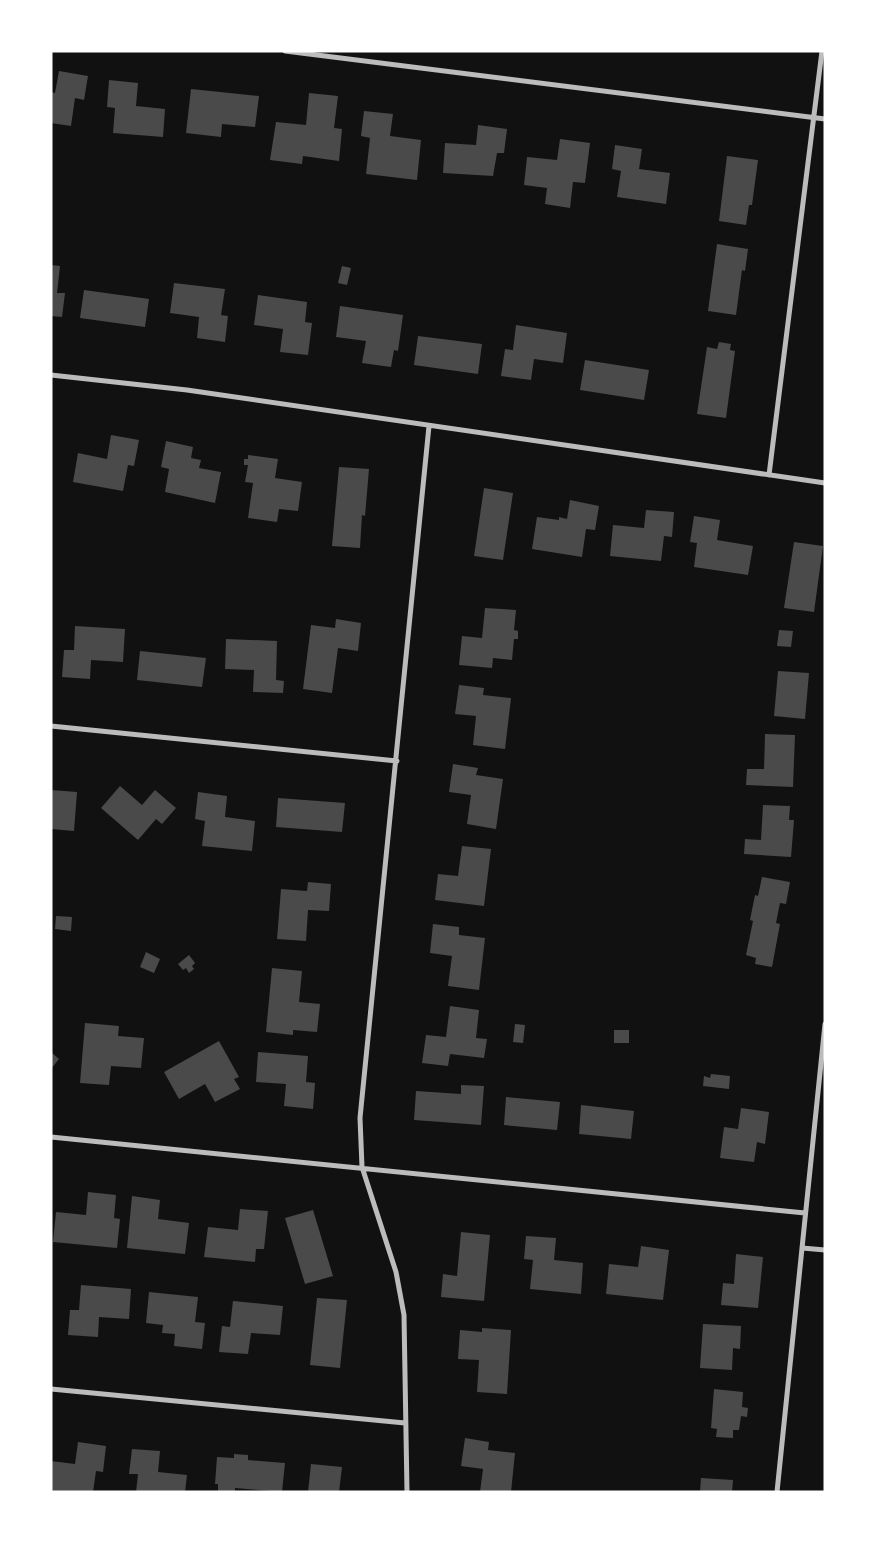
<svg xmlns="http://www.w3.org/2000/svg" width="876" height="1543" viewBox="0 0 876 1543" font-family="'PT Sans',sans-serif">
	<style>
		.building { fill: #4a4a4a }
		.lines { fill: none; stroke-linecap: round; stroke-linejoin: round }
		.minor { stroke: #bcbcbc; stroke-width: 5 }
	</style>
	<rect width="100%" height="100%" fill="#111"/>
	<path class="building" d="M59,71l29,5 -4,24 -9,-2 -4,28 -20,-3v-31l4,1z
		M109,80l29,3 -2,23 29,3 -2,28 -50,-4 2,-25 -8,-1z
		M191,89l68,7 -4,31 -33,-3 -1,13 -35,-4z
		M309,93l29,3 -4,32 8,1 -3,32 -36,-5 -1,8 -32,-4 6,-38 30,3z
		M364,111l29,3 -3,22 31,4 -4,40 -51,-6 4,-36 -9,-2z
		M478,125l29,4 -3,24h-7l-4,23 -50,-3 2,-30 31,2z
		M560,139l30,4 -5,40 -12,-1 -3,26 -25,-4 2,-16 -23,-3 3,-28 30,3z
		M615,145l27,4 -3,20 31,4 -4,31 -49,-7 4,-26 -9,-2z
		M727,156l31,4 -6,45h-3l-3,20 -27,-4z
		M717,244l31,5 -3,22 -3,-1 -6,45 -28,-4z
		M51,265l9,1 -3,27h8l-3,24 -11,-1z
		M342,266l9,2 -4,17 -9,-2z
		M174,283l51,6 -4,26 7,1 -3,26 -28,-4 2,-21 -29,-4z
		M84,290l65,9 -4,28 -65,-9z
		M258,295l49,7 -2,20 7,1 -4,32 -28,-3 3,-23 -29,-4z
		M340,306l63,9 -5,36 -4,-1 -3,17 -29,-4 4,-22 -30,-4z
		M516,325l51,8 -4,30 -29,-4 -3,21 -30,-4 4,-27 8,1z
		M418,336l64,8 -4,30 -64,-9z
		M719,342l12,2 -1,6 5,1 -9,67 -29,-4 10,-67 10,2z
		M585,360l64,10 -5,30 -64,-10z
		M111,435l28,5 -5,26 -6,-1 -5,26 -50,-9 5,-29 29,6z
		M166,441l27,6 -2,11 10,2 -2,8 22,4 -6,31 -50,-11 4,-23 -8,-2z
		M248,455l30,4 -3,19 27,4 -4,29 -19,-2 -2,13 -29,-4 5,-35 -8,-1 3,-17h-4v-6h4z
		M339,467l30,2 -4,47 -3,-1 -2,33 -28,-2z
		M484,488l29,5 -10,67 -29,-4z
		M570,500l29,6 -4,24 -9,-1 -4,28 -50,-8 5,-32 22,3v-3l8,2z
		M646,510l28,2 -2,25 -8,-1 -3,25 -51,-5 3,-31 31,3z
		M694,516l26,4 -3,20 36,6 -5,29 -54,-8 3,-24 -7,-1z
		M794,542l29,4 -9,66 -30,-4z
		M485,608l31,2 -2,20 4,1v8h-4l-2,21 -19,-2 -1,10 -33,-3 3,-29 20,2z
		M336,619l25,4 -3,28 -20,-3 -6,45 -29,-4 8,-64 24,3z
		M75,626l50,3 -2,33 -32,-2 -1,19 -28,-2 2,-27h10z
		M779,630l14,1 -2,16 -14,-1z
		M226,639l51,2 -1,39 8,1 -1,12 -30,-1 1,-22 -29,-1z
		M140,651l66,7 -4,29 -65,-7z
		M778,671l31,2 -4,46 -31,-3z
		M459,685l25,3 -1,7 28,3 -6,51 -32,-4 3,-29 -21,-2z
		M765,734l30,1 -2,52 -47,-2 1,-16h17z
		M453,764l25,4 -2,7 27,4 -7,50 -29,-5 4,-29 -22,-3z
		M120,786l22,19 13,-15 21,18 -14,16 -6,-5 -18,21 -37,-32z
		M51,790l26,2 -3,39 -23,-2z
		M198,792l29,4 -2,21 30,4 -3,30 -50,-5 3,-25 -10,-2z
		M278,798l67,5 -3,29 -66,-5z
		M763,805l27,1 -1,14h5l-3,37 -47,-3 1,-15 16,1z
		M462,846l29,3 -7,57 -49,-6 3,-26 20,2z
		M762,877l28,5 -4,22 -6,-1 -4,20 4,1 -8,43 -17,-3 1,-6 -10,-3 7,-34 -3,-1 5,-25 3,1z
		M308,882l23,2 -2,27 -21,-1 -2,31 -29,-2 4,-50 26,2z
		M56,916l16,1 -1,14 -16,-2z
		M433,924l26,3v8l26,3 -6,52 -31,-4 4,-30 -22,-3z
		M146,952l14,7 -6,14 -14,-6z
		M189,955l6,8 -3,3 2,3 -5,4 -3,-5 -3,2 -5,-6z
		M272,968l30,3 -3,31 21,2 -3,28 -24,-2v5l-27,-3z
		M450,1006l29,4 -3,28 11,1 -3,19 -34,-4 -2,12 -26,-3 4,-28 20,2z
		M85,1023l34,3 -1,10 26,2 -3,30 -30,-2 -2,19 -29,-2z
		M515,1024l10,1 -2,18 -10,-1z
		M614,1030h15v13h-15z
		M219,1041l20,36 -5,2 6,10 -25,13 -10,-18 -26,15 -15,-27z
		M51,1052l8,7 -8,10z
		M258,1052l50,4 -2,26 9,1 -2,26 -29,-3 2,-22 -30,-2z
		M711,1074l19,2 -1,13 -26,-3 1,-10 6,2z
		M461,1085l23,1 -3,39 -67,-5 2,-29 45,3z
		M506,1097l54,5 -3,28 -53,-5z
		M581,1105l53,6 -3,28 -52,-5z
		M741,1108l28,4 -4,32 -8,-2 -3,20 -34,-4 4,-31 14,2z
		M88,1192l28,3 -2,23 6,1 -3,29 -64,-6 3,-30 30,3z
		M132,1196l28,4 -2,19 31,4 -4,31 -58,-6z
		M240,1209l28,2 -4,38h-8l-1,13 -51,-5 4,-30 30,3z
		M313,1210l20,66 -28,8 -20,-66z
		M461,1232l29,3 -6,66 -43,-4 2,-23 14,2z
		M526,1236l30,2 -2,22 29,3 -2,31 -51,-5 3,-29 -9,-1z
		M641,1246l28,4 -6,50 -57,-6 3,-30 29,3z
		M736,1254l27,3 -5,51 -37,-3 2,-22 11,1z
		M81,1285l50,4 -2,30 -30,-2 -1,20 -30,-2 2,-25h9z
		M149,1292l49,5 -3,25 10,1 -3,26 -28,-3 1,-12 -13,-1 1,-8 -17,-2z
		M317,1298l30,2 -7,68 -30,-3z
		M233,1301l50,5 -3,29 -29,-2 -3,21 -29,-2 3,-26 8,1z
		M703,1324l38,2 -1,23 -7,-1 -1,22 -32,-2z
		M482,1328l29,2 -4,64 -30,-2 2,-32 -21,-1 2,-29 22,2z
		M714,1389l29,3 -1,15 6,1 -1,9 -6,-1 -2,14h-6v8l-17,-1 1,-8 -6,-1z
		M465,1438l24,4 -1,8 27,3 -4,39h-31l3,-23 -22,-3z
		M78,1442l28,4 -3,26 -7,-1 -3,21 -42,-1v-30l24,3z
		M132,1449l28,2 -2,21 29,3 -2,17h-49l2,-18h-9z
		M234,1454l14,1v5l37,3 -3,29 -47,-4v4h-17v-8h-3l2,-27 17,1z
		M311,1464l31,3 -3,25h-31z
		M701,1478l32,2 -1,12h-32z"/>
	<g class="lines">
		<path class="minor" d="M285,51l540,68
			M51,375l136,15 638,93
			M769,475l53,-424
			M51,726l346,35
			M51,1137l754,76
			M802,1248l23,2
			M51,1389l354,34
			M407,1492l-3,-177 -8,-43 -34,-105 -2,-49 69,-692
			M777,1492l48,-468"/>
	</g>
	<rect width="876" height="1543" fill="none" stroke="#ffffff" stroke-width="105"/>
</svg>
